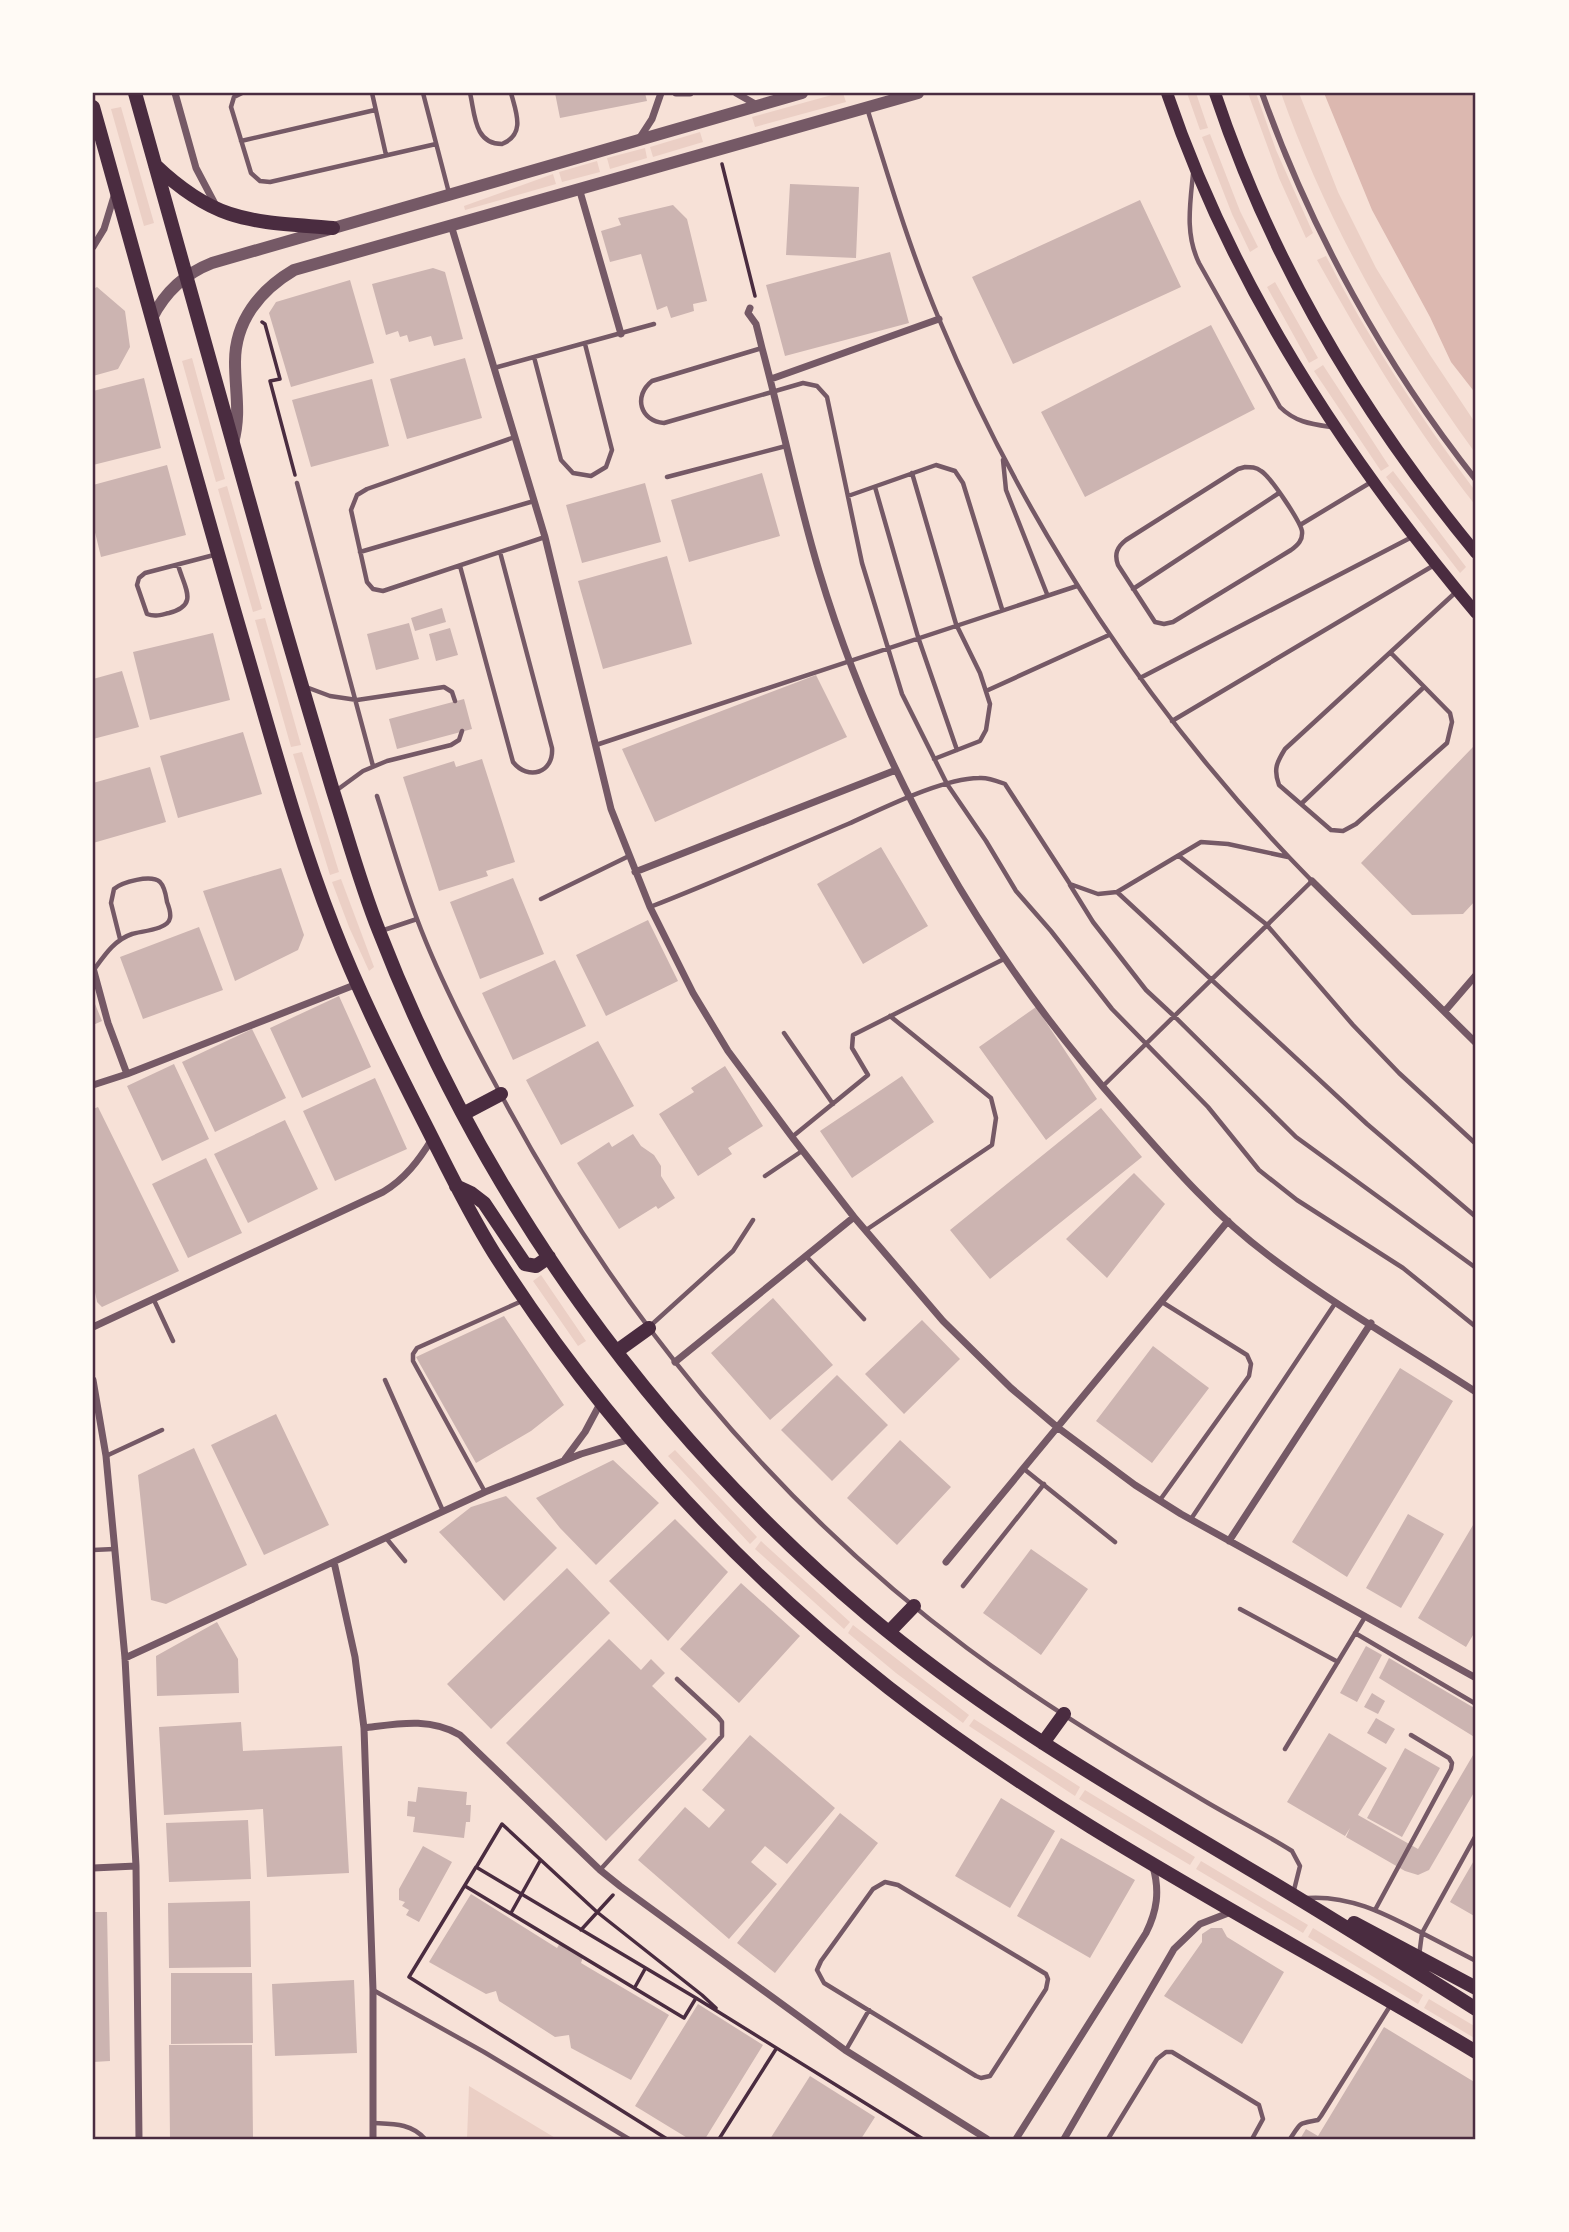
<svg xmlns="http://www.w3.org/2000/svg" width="1569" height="2232" viewBox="0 0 1569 2232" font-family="'Exo 2',sans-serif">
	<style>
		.green { fill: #ebcfc5 }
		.water { fill: #dcb8b0 }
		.building { fill: #ccb4b1 }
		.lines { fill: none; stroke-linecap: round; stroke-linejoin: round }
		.path { stroke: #4a2c40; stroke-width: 3.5 }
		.service { stroke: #755966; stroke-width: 4.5 }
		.pedestrian { stroke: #755966; stroke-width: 6 }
		.minor { stroke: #755966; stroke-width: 7 }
		.tertiary { stroke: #755966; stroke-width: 12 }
		.secondary { stroke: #4a2c40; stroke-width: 12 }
		.primary { stroke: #4a2c40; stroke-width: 14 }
		.neatline { fill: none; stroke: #4a2c40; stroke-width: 2.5 }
	</style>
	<rect width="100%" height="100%" fill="#f7e1d7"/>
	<path class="green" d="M839,93h4l3,9 -91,25 -3,-10z
		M1187,93h9l12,35 -8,2z
		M1248,93h8l20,57 37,83 -7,5 -27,-60z
		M1281,93h18l39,99 38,76 54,87 46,69v30c-81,-111 -149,-232 -195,-361z
		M121,107l33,116 -10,3 -33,-117z
		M700,132l3,10 -50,15 -3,-10z
		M1210,134l30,77 18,36 -8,5 -18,-38 -30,-77z
		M645,148l2,10 -37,11 -3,-11z
		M597,161l3,11 -38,10 -3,-10z
		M553,174l3,10 -91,26 -1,-4z
		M1326,256c42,83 94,161 150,236v14c-61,-77 -111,-160 -159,-246z
		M1275,282l43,76 -9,5 -42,-76z
		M192,358l33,121 -9,3 -34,-121z
		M1323,365l66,101 -8,5 -67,-100z
		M1393,471l73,96 -6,6 -74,-96z
		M227,486l35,123 -9,3 -35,-123z
		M265,618l36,127 -10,2 -36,-127z
		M302,752l37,120 -9,3 -37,-121z
		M341,879l33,88 -5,4 -20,-44 -17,-45z
		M541,1275l45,66 -8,5 -45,-65z
		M675,1450l82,87 -7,7 -82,-88z
		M761,1541l89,81 -6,7 -89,-80z
		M853,1625l116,90 -6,8 -67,-50 -48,-40z
		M974,1719l106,68 -5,9 -106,-70z
		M1085,1790l110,67 -5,8 -111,-66z
		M1201,1861l107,64 -5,8 -107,-64z
		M1313,1928l110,67 -5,9 -110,-67z
		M1429,1999l47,28v12l-52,-31z
		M469,2086l88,53h-90z"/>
	<path class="water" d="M1324,93h152v301l-25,-32 -21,-45 -58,-107z"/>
	<path class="building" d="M555,93h90l2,8 -87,17z
		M790,184l69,3 -3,71 -70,-3z
		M1140,200l41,87 -168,77 -41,-87z
		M673,205l14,14 20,82 -14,3 1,7 -23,7 -4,-12 -10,4 -16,-56 -31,8 -9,-31 20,-6 -3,-7z
		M890,252l19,71 -124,33 -19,-71z
		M433,268l12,4 18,67 -29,7 -3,-10 -22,6 -2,-7 -7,2 -2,-6 -12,4 -14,-51z
		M350,280l24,83 -83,24 -22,-74 7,-11z
		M97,287l28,24 5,36 -12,22 -25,7v-87z
		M1211,325l44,84 -170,88 -44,-85z
		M465,358l17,60 -75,21 -17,-60z
		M144,378l17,70 -68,17v-74z
		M372,379l17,67 -78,21 -19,-67z
		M167,465l19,70 -85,22 -8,-33v-39z
		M762,473l18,63 -91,26 -18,-62z
		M645,483l16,59 -79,21 -16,-58z
		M667,556l25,88 -89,25 -25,-88z
		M442,608l4,14 -31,9 -4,-13z
		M409,623l10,36 -43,11 -9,-36z
		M450,628l8,27 -22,6 -7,-27z
		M213,633l17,67 -80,20 -17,-68z
		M122,671l17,56 -46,12v-60z
		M816,675l31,62 -192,85 -33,-73z
		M464,699l8,30 -75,20 -8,-30z
		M243,732l19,62 -84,24 -18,-62z
		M1473,747l3,3v150l-13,14 -51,1 -51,-52z
		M482,759l33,103 -29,9 2,5 -49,15 -36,-114 51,-16 2,6z
		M150,767l16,55 -73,21v-60z
		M881,847l47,79 -65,38 -46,-80z
		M281,868l23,67 -6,15 -63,31 -32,-90z
		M513,878l31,76 -64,25 -30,-77z
		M648,920l30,61 -72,35 -30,-61z
		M199,927l24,63 -80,29 -23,-62z
		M555,960l31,66 -73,34 -31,-67z
		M339,996l32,71 -69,31 -32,-70z
		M93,999l9,22 -9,4z
		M1036,1007l61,92 -51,41 -67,-93z
		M252,1029l34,69 -71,34 -33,-70z
		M598,1041l36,65 -73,39 -35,-65z
		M174,1064l35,75 -47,22 -35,-75z
		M725,1066l38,60 -35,22 4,6 -34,22 -39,-62 35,-22 -3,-4z
		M902,1076l32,46 -82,56 -32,-47z
		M375,1078l32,71 -72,32 -32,-70z
		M98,1107l81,164 -77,36 -5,-5 -4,-20v-173z
		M1101,1108l41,49 -152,122 -40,-49z
		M285,1120l33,69 -70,34 -34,-69z
		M633,1134l8,12 13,9 7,11v10l14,22 -17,11 -2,-3 -37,23 -42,-66 32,-21 3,5z
		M206,1158l36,75 -54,25 -36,-74z
		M1134,1173l31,31 -58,74 -41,-39z
		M773,1298l60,67 -63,55 -59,-67z
		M504,1316l60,89 -33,26 -55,32 -60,-106z
		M922,1320l38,39 -56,55 -39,-40z
		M1153,1346l56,42 -57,75 -56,-42z
		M1400,1368l53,33 -106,176 -55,-35z
		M837,1375l51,50 -56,56 -51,-51z
		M276,1414l53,111 -65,30 -53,-110z
		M900,1440l51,47 -54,58 -50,-47z
		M194,1448l53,117 -81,39 -15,-4 -13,-125z
		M613,1460l46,43 -63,62 -36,-37 -24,-30z
		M506,1496l51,52 -53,53 -65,-69 32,-25z
		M1408,1514l36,20 -43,74 -35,-20z
		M675,1519l53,53 -60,69 -59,-60z
		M1476,1520v110l-10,17 -48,-29z
		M1031,1549l57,40 -47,66 -58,-42z
		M567,1568l43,45 -119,116 -44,-45z
		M741,1583l59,53 -61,67 -59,-54z
		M217,1622l21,37 1,34 -82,3 -1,-40z
		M609,1639l32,31 10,-11 14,14 -13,13 55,53 -101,102 -100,-98z
		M1366,1646l16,9 -25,47 -17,-9z
		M1389,1658l87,51v29l-97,-60z
		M1372,1693l13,8 -7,13 -14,-7z
		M1376,1718l19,11 -9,15 -19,-11z
		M241,1722l2,29 99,-5 7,127 -82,4 -4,-68 -99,6 -5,-88z
		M1329,1733l58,35 -29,47 60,34 58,-99v39l-47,81 -11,5 -13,-4 -59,-34 4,-9 -5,8 -58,-34z
		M750,1735l85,73 -48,56 -22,-18 -14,16 26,22 -48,55 -91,-79 47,-53 24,21 16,-18 -23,-20z
		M1405,1748l35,20 -38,69 -35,-19z
		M418,1787l49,5 -1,13h5l-1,17h-4l-2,16 -51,-6 2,-15 -8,-1 1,-15 8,1z
		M1001,1798l54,33 -45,77 -55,-32z
		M840,1813l38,30 -103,130 -38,-30z
		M248,1820l3,59 -82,3 -3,-59z
		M1061,1838l74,42 -45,78 -73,-42z
		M423,1846l29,16 -33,60 -13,-7 3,-5 -7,-4 3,-4 -6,-2v-11z
		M1476,1857v60l-26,-15z
		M471,1894l86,54 3,-5 23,14 -2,6 88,52 -38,65 -60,-32 -2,-13 -14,2 -56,-36 -3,-10 -10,3 -57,-32z
		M250,1901l1,66 -82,1 -1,-65z
		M93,1912h14l3,149 -17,1z
		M1211,1928h11l5,9 57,35 -42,72 -78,-48 38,-54v-8z
		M171,1973h81l1,70 -82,1z
		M354,1980l3,73 -82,3 -3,-72z
		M698,2004l65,41 -58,94h-16l-54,-33z
		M1384,2027l92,56v56h-176l6,-10 12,7z
		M169,2045h83l1,94h-83z
		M810,2076l65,41 -14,22h-91z"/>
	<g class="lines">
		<path class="path" d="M722,164l33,132
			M262,322l3,2 15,55 -10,2 25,94
			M477,1866l25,-42 95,88 105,83 14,13
			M465,1886l219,132 12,-20
			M511,1913l29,-52
			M581,1930l32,-35
			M635,1987l10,-18
			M667,2139l-258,-162 67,-110 220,131 227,141
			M719,2139l57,-90"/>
		<path class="service" d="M242,93l-8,4 -3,10 20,66 9,8 10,1 166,-38
			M372,93l14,62
			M423,93l26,100
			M470,93c5,21 4,51 32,51 24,-10 14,-32 9,-51
			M867,108c22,71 43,142 72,211 87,209 214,400 373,562l-209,205
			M241,141l134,-31
			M1193,174c-3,31 -8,60 6,89l81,144c15,15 31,17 51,20
			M762,348l-110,33c-19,15 -12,40 12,42l139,-40 14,3 10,11 35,166 40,131 45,90 39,57 30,50 35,40 61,78 96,98 51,63 38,30 106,68 73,59
			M534,357l27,103 12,13 18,3 15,-9 6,-17 -27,-106
			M494,368l160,-44
			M515,437l-148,52 -10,6 -6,15 16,72 6,7 10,2 162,-54
			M1003,460l3,30 41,104
			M1245,467c6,0 11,0 16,4 9,5 39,50 41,60 1,9 -4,14 -11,19l-118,72 -9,2 -9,-2 -37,-57c-4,-11 -1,-18 8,-25l112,-71z
			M912,473l44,151 24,49 10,31 -4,26 -6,11 -46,18
			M667,477l119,-31
			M297,483l76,283
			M875,487l43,150 39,113
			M848,496l88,-31 19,6 8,12 39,126
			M1300,525l73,-44
			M360,552l174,-51
			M178,565c7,24 21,40 -9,48 -9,2 -14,4 -22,1l-10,-29 2,-7 6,-5 69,-18
			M460,566l53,196c15,19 41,11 39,-14l-52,-196
			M1133,589l146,-96
			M1391,653l59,60 2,9 -5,21 -91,81 -13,7 -12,-1 -52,-45c-6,-16 -2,-23 6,-36l171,-157
			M1140,678l272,-141
			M306,687l24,9 27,4 87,-13 8,5 3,9
			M986,691l123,-56
			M1172,721l264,-157
			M596,745l481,-159
			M337,790l26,-19 24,-10 64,-16 8,-5 3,-9
			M377,796c13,41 25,83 40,123 22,59 51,115 81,170 115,217 272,412 469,559 74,55 153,103 231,149 31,19 64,35 94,54l8,15 -7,28
			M1301,804l123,-117
			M1179,856l87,68 87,101 46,48 77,71
			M1070,885l23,37 53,68 28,26 122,121 180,131
			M1117,892l250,232 109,93
			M541,899l88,-43
			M650,907c67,-26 132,-55 198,-83 36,-16 92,-45 131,-46 9,-1 18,3 26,6l65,100 28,10 19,-2 84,-50 27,2 60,13
			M381,931l36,-12
			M93,971c11,-15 21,-31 39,-37 9,-3 36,-4 38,-16 1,-5 -1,-11 -3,-16 -1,-6 -2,-15 -7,-20 -9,-8 -38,0 -46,7l-3,14 9,36
			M784,1033l49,71
			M792,1137l76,-62 -16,-27 1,-13 151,-76
			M765,1176l37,-25
			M866,1230l126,-85 4,-27 -5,-20 -101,-82
			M806,1256l58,63
			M153,1298l20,43
			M649,1327l84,-76 20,-31
			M385,1380l58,131
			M106,1456l56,-26
			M1024,1469l91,73
			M485,1492l-72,-131v-7l4,-6 105,-47
			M1160,1500l89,-124 2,-12 -4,-9 -85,-53
			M1191,1519l145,-217
			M386,1538l19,23
			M93,1550l21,-1
			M963,1586l81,-102
			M1240,1609l98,53
			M1355,1633l121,71
			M1285,1749l80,-132
			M1476,1835l-54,98 54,28
			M600,1870l122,-134v-14l-4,-5 -41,-38
			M885,1882l13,3 148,89 2,5 -2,10 -56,87 -9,2 -5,-2 -152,-93 -7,-13 4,-9 52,-72z
			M1307,1898c43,-3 78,16 115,35l-3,23
			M1375,1910l76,-141 1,-6 -3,-5 -38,-23
			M373,1990l111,62 145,87
			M846,2050l23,-40
			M373,2123c20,1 38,0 52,16
			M1108,2139l49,-80 9,-7h6l87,53 4,14 -11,20
			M1290,2139c12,-18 8,-15 28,-19l3,-4 69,-110"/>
		<path class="pedestrian" d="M1262,93c49,138 123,272 214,387"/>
		<path class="minor" d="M175,93l21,75 19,36
			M676,93h14
			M736,93l21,12
			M639,139l13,-20 9,-26
			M579,188l42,146
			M451,225l94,312 66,272 39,98 43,86 35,58 64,86 62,80 89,104 68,67 46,39 78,58 46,29 295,164
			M93,247l11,-18 11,-36
			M750,308l-2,5 8,11 6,24c20,74 35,150 57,223 60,200 166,384 305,540 44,50 89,103 144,144 66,50 139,92 208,137
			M771,379l168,-60
			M635,872l261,-102
			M1312,881l164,162
			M93,968l15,55 19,51
			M1445,1011l31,-36
			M93,1085l34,-11 230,-90
			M93,1327l290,-135c22,-13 36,-32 49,-53
			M675,1362l179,-145
			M93,1380l13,76 19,202 11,208 3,273
			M565,1459l20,-27 16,-30
			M1229,1541l142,-218
			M334,1562l21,95 9,71 9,262v149
			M946,1562l282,-341
			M125,1658l360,-166 96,-38 50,-15
			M364,1728c33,-4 65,-11 96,7l140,135 20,16 225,164 142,89
			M93,1868l43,-2
			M1016,2139l130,-206c11,-22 14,-42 7,-66
			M1064,2139l110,-190 26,-25 31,-12"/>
		<path class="tertiary" d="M152,318c13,-26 32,-44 60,-55l590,-170
			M233,443c8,-30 2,-51 2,-81 0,-41 25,-72 59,-92l624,-177"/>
		<path class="secondary" d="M1167,93c64,190 180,367 309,520
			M1215,93c56,168 148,323 261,460"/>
		<path class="primary" d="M135,93c46,166 93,331 139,497 19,67 39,134 59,201 15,47 28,95 46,140 102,264 273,502 489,684 116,98 248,174 378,252 78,46 154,94 230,142
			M93,107c51,181 100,363 153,544 27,92 52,186 87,275 26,67 58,131 90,194 23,45 44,90 71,133 106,166 240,313 395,435 182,142 390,245 587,364
			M155,165c62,59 97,56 178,63
			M463,1114l38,-20
			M456,1186l15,7 13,10 41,61 11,2 13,-9
			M617,1351l32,-23
			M889,1632l25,-26
			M1043,1743l21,-29
			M1354,1923l122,65"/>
	</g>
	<rect width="1569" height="2232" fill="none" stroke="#fffaf5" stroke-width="189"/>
	<rect x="94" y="94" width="1380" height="2044" class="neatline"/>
</svg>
